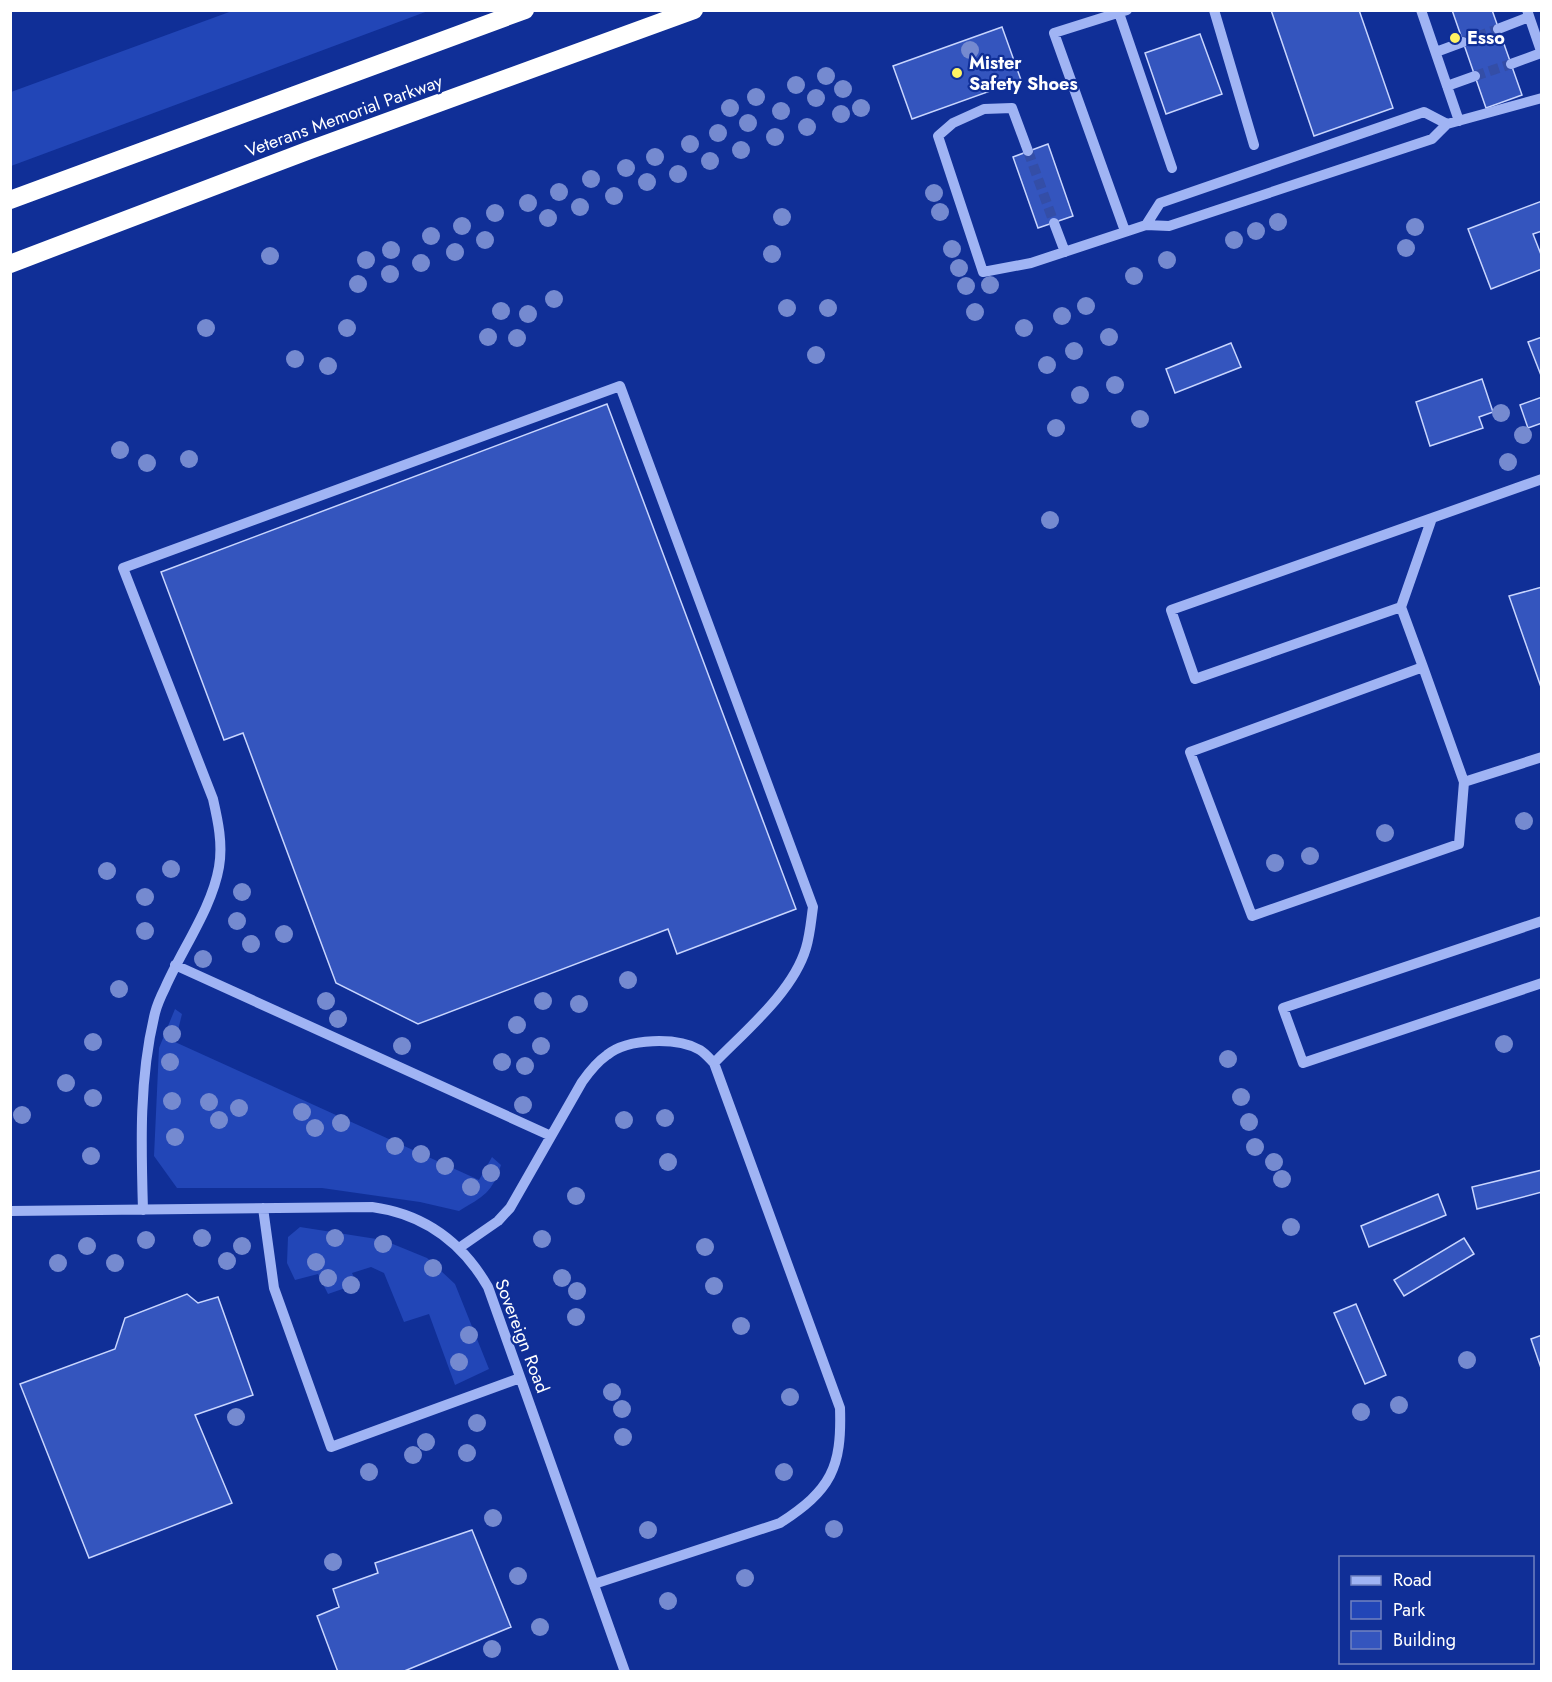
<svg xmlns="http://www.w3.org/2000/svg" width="1552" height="1682" viewBox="0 0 1552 1682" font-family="Jost,sans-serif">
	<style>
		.green { fill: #2246b7 }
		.building { fill: #3455be; stroke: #c8d5fe; stroke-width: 1.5 }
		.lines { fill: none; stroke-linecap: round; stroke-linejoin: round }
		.minor-tunnel { stroke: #344ea7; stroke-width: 10; stroke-dasharray: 10 5; stroke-linecap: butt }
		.minor { stroke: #a0b4f4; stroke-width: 10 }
		.highway { stroke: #fff; stroke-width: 18 }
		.tree { fill: #758ad0 }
		.poi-dot { fill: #fff263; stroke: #102f97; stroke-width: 2 }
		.labels { text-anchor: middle; stroke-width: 4.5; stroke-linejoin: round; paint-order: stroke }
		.poi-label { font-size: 18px; font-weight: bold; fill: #fff; stroke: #102f97; text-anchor: start }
		.street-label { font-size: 18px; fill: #fff; stroke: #102f97 }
	</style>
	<rect width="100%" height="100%" fill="#102f97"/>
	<path class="green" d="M232,11h196l-417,155v-74z
		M175,1009l7,5 -7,28 304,138 13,-23 9,8c-9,28 -17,31 -42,46l-39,-9 -98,-14h-145l-23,-32 5,-108z
		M300,1227l83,13 44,18 28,26 34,85 -34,16 -26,-71 -25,8 -20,-49 -13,-6 -19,6 5,11 -29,10 -10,-20 -23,6 -8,-17 1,-26z"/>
	<path class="building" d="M1271,10h88l34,98 -79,28z
		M1452,10h40l30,85 -36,13z
		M1002,27l19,53 -109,39 -19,-53z
		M1200,34l22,60 -56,20 -21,-61z
		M1048,144l25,72 -35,12 -25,-71z
		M1542,201v30l-9,3 9,23v12l-51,20 -23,-60z
		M1542,337v41l-14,-36z
		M1231,343l10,24 -66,26 -9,-24z
		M1482,379l11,33 -14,5 4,11 -53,18 -14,-44z
		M1542,397v26l-14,5 -8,-23z
		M607,404l189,505 -119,45 -9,-25 -250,95 -82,-41 -93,-250 -19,7 -63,-168z
		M1542,587v103l-33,-94z
		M1542,1170v22l-65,17 -5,-22z
		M1438,1194l8,21 -77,32 -8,-21z
		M1464,1238l10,16 -70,42 -10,-16z
		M187,1294l11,9 20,-6 35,98 -58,20 37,88 -143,55 -69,-174 95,-35 10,-31z
		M1356,1304l30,71 -21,9 -31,-71z
		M1542,1335v36l-11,-32z
		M472,1530l39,97 -109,45h-64l-21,-56 22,-9 -6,-18 45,-16 -3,-10z"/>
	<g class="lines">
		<path class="minor-tunnel" d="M1463,42l35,-13
			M1475,76l36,-12
			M1028,151l26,72"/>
		<path class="minor" d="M1214,10l40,135
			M1421,10l38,111
			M1527,10l15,44
			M1119,13l53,155
			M1498,29l31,-12
			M1436,52l27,-10
			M1511,64l30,-11
			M1447,86l28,-10
			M1028,151l-16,-43 -28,1 -31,14 -15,13 45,136 48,-9 115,-38 23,1 263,-87 15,-15 95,-26
			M1054,223l11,29
			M1146,225l14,-22 264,-91 23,12
			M1125,231l-71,-198 73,-23
			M1542,479l-110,39 -31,89 22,60 -233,85 62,164 207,-72 5,-62 78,-25
			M1401,607l-206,72 -24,-69 261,-92
			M1423,667l41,115
			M1542,921l-259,87 20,55 239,-80
			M175,965l376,171
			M263,1208l11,80 57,159 189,-69
			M143,1210c-2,-66 -4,-132 12,-197 2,-8 6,-17 10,-25 17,-39 47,-80 54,-121 4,-23 -1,-46 -6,-68l-90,-231 497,-182 193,521c-2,14 -3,28 -7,41 -13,44 -61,83 -92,115
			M10,1211l362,-4c52,7 90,35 116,80l137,385
			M459,1248l39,-27 12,-13 72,-126c7,-10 15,-20 25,-27 21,-17 70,-18 93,-5 5,3 10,9 14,13l126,345c2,60 -9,82 -60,115l-186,61"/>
		<path class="highway" d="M10,200l515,-190
			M10,264l297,-113 387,-141"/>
	</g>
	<g class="tree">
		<circle cx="970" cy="50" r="9"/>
		<circle cx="826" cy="76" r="9"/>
		<circle cx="796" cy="85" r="9"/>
		<circle cx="843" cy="89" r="9"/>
		<circle cx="756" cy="97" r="9"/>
		<circle cx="816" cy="98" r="9"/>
		<circle cx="730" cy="108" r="9"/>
		<circle cx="861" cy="108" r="9"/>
		<circle cx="781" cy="111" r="9"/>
		<circle cx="841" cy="114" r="9"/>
		<circle cx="748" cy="123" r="9"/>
		<circle cx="807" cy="127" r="9"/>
		<circle cx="718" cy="133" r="9"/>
		<circle cx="775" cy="137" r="9"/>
		<circle cx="690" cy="144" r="9"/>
		<circle cx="741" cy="150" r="9"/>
		<circle cx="655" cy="157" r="9"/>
		<circle cx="710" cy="161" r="9"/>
		<circle cx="626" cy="168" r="9"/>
		<circle cx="678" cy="174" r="9"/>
		<circle cx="591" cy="179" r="9"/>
		<circle cx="647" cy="182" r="9"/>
		<circle cx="559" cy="192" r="9"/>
		<circle cx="934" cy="193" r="9"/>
		<circle cx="614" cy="196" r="9"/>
		<circle cx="528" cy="203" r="9"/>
		<circle cx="580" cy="207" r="9"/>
		<circle cx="940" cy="212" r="9"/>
		<circle cx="495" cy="213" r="9"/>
		<circle cx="782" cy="217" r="9"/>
		<circle cx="548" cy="218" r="9"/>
		<circle cx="1278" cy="222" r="9"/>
		<circle cx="462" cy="226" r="9"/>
		<circle cx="1415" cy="227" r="9"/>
		<circle cx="1256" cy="231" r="9"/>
		<circle cx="431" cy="236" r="9"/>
		<circle cx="485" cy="240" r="9"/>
		<circle cx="1234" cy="240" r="9"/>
		<circle cx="1406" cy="248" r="9"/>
		<circle cx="952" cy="249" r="9"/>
		<circle cx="391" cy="250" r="9"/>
		<circle cx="455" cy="252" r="9"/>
		<circle cx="772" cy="254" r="9"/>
		<circle cx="270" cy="256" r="9"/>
		<circle cx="366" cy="260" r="9"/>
		<circle cx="1167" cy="260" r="9"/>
		<circle cx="421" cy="263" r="9"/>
		<circle cx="959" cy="268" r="9"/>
		<circle cx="390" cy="274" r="9"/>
		<circle cx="1134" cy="276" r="9"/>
		<circle cx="358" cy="284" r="9"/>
		<circle cx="990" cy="285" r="9"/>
		<circle cx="966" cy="286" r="9"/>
		<circle cx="554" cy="299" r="9"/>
		<circle cx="1086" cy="306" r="9"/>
		<circle cx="787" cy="308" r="9"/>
		<circle cx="828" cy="308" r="9"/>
		<circle cx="501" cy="311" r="9"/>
		<circle cx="975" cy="312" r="9"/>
		<circle cx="528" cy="314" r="9"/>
		<circle cx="1062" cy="316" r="9"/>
		<circle cx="206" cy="328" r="9"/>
		<circle cx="347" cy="328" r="9"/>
		<circle cx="1024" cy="328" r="9"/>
		<circle cx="488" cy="337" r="9"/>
		<circle cx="1109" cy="337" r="9"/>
		<circle cx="517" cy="338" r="9"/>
		<circle cx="1074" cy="351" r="9"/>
		<circle cx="816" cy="355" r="9"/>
		<circle cx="295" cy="359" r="9"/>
		<circle cx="1047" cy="365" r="9"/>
		<circle cx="328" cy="366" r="9"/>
		<circle cx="1115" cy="385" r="9"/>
		<circle cx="1080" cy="395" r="9"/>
		<circle cx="1501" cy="413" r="9"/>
		<circle cx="1140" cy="419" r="9"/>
		<circle cx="1056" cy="428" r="9"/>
		<circle cx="1523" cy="435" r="9"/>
		<circle cx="120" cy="450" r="9"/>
		<circle cx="189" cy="459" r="9"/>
		<circle cx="1508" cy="462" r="9"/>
		<circle cx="147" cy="463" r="9"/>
		<circle cx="1050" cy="520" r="9"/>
		<circle cx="1524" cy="821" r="9"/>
		<circle cx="1385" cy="833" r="9"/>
		<circle cx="1310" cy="856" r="9"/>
		<circle cx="1275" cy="863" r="9"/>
		<circle cx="171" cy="869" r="9"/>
		<circle cx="107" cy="871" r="9"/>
		<circle cx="242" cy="892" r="9"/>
		<circle cx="145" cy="897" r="9"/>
		<circle cx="237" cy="921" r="9"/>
		<circle cx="145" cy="931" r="9"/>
		<circle cx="284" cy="934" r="9"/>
		<circle cx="251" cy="944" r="9"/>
		<circle cx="203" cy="959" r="9"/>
		<circle cx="628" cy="980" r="9"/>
		<circle cx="119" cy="989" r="9"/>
		<circle cx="326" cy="1001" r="9"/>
		<circle cx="543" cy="1001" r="9"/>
		<circle cx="579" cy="1004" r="9"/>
		<circle cx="338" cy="1019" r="9"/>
		<circle cx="517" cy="1025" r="9"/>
		<circle cx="172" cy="1034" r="9"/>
		<circle cx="93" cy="1042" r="9"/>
		<circle cx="1504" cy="1044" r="9"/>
		<circle cx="402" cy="1046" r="9"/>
		<circle cx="541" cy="1046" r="9"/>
		<circle cx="1228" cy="1059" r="9"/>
		<circle cx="170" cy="1062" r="9"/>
		<circle cx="502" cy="1062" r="9"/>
		<circle cx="525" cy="1066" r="9"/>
		<circle cx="66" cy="1083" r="9"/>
		<circle cx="1241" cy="1097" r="9"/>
		<circle cx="93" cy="1098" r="9"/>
		<circle cx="172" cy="1101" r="9"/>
		<circle cx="209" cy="1102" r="9"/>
		<circle cx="523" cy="1105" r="9"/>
		<circle cx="239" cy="1108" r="9"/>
		<circle cx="302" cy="1112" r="9"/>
		<circle cx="22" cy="1115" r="9"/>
		<circle cx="665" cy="1118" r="9"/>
		<circle cx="219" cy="1120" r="9"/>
		<circle cx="624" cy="1120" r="9"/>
		<circle cx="1249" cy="1122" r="9"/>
		<circle cx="341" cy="1123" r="9"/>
		<circle cx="315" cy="1128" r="9"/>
		<circle cx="175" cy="1137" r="9"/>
		<circle cx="395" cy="1146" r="9"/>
		<circle cx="1255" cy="1147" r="9"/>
		<circle cx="421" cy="1154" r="9"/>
		<circle cx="91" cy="1156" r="9"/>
		<circle cx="668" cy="1162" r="9"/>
		<circle cx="1274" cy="1162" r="9"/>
		<circle cx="445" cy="1166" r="9"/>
		<circle cx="491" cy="1173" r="9"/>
		<circle cx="1282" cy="1179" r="9"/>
		<circle cx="471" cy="1187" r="9"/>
		<circle cx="576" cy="1196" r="9"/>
		<circle cx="1291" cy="1227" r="9"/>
		<circle cx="202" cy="1238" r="9"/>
		<circle cx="335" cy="1238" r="9"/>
		<circle cx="542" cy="1239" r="9"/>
		<circle cx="146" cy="1240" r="9"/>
		<circle cx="383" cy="1244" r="9"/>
		<circle cx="87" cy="1246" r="9"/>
		<circle cx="242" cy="1246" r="9"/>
		<circle cx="705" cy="1247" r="9"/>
		<circle cx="227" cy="1261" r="9"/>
		<circle cx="316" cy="1262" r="9"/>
		<circle cx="58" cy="1263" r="9"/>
		<circle cx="115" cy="1263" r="9"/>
		<circle cx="433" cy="1268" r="9"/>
		<circle cx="328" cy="1278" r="9"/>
		<circle cx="562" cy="1278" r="9"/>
		<circle cx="351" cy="1285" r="9"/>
		<circle cx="714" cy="1286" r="9"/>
		<circle cx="577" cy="1291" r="9"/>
		<circle cx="576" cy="1317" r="9"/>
		<circle cx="741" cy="1326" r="9"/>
		<circle cx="469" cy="1335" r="9"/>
		<circle cx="1467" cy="1360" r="9"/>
		<circle cx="459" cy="1362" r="9"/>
		<circle cx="612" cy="1392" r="9"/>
		<circle cx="790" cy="1397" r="9"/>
		<circle cx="1399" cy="1405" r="9"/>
		<circle cx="622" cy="1409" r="9"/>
		<circle cx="1361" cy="1412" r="9"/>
		<circle cx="236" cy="1417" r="9"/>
		<circle cx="477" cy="1423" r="9"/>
		<circle cx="623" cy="1437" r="9"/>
		<circle cx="426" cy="1442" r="9"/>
		<circle cx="467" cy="1453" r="9"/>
		<circle cx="413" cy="1455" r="9"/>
		<circle cx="369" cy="1472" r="9"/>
		<circle cx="784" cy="1472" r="9"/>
		<circle cx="493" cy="1518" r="9"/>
		<circle cx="834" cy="1529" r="9"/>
		<circle cx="648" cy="1530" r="9"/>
		<circle cx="333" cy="1562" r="9"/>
		<circle cx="518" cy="1576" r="9"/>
		<circle cx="745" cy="1578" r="9"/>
		<circle cx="668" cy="1601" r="9"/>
		<circle cx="540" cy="1627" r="9"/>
		<circle cx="492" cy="1649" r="9"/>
	</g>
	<g class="poi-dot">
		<circle cx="1455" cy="38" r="6"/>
		<circle cx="957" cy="73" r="6"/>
	</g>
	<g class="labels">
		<g class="poi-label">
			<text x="1467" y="44">Esso</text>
			<text x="969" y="69">Mister<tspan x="969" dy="21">Safety Shoes</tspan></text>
		</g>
		<g class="street-label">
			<text transform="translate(344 116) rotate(-20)" y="6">Veterans Memorial Parkway</text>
			<text transform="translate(522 1336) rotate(69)" y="6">Sovereign Road</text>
		</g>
	</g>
	<rect width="1552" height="1682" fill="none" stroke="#ffffff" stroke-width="24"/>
	<rect x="1339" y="1556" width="195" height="108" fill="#102f97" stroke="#7082c1" stroke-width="1.5"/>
	<rect x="1351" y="1576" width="30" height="9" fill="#a0b4f4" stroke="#7082c1" stroke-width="1.5"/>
	<text x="1393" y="1586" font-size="18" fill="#ffffff">Road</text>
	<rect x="1351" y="1601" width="30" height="18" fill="#2246b7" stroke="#7082c1" stroke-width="1.5"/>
	<text x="1393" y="1616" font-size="18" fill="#ffffff">Park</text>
	<rect x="1351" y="1631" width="30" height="18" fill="#3455be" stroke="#7082c1" stroke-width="1.5"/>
	<text x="1393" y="1646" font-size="18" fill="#ffffff">Building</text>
</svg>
